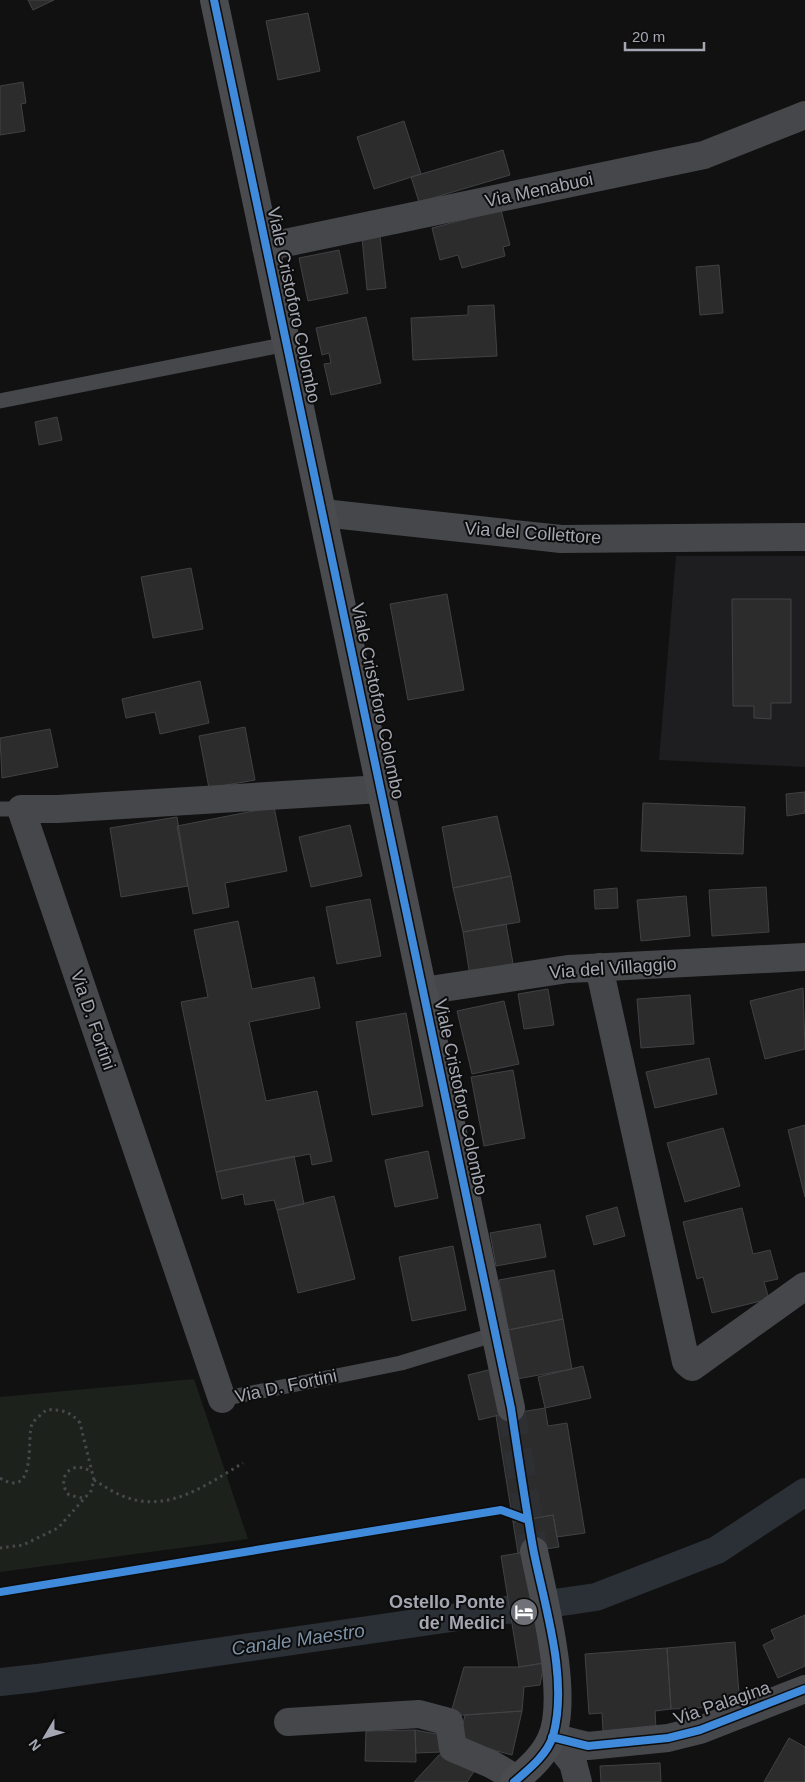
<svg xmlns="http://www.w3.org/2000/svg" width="805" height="1782" viewBox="0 0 805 1782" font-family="Arial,sans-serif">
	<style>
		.built { fill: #1e1e20 }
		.green { fill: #1c211c }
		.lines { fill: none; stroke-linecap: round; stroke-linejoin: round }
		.canal { stroke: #2a3035; stroke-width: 28 }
		.building { fill: #2c2c2d; stroke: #414245 }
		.secondary-tunnel { stroke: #2e2f32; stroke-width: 28; stroke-dasharray: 28 14; stroke-linecap: butt }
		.path { stroke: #47484b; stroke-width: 3; stroke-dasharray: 2.5 4; stroke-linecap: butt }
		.lane { stroke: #46474a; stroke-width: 15 }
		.street { stroke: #46474a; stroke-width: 28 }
		.secondary { stroke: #4a4b4e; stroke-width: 28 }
		.cycleway-casing { stroke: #0c0c0d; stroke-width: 11 }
		.cycleway { stroke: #408adc; stroke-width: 8 }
		.labels { text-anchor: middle; stroke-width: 4; stroke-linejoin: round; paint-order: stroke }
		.street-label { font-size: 18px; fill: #a4a7b1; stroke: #0c0c0d }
		.poi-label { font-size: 18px; font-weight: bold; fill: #a4a7b1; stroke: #0c0c0d; text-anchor: end }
		.water-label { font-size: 19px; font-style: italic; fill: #7e93a8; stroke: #0c0c0d }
	</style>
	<rect width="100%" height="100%" fill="#111112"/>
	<path class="built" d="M676,556h129v211l-146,-7z"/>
	<path class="green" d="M194,1379l54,160 -248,33v-175z"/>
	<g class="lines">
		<path class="canal" d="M0,1682l37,-4 559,-81 121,-47 88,-58"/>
	</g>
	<path class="building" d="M28,0h26l-21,10z
		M308,13l12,58 -42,9 -12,-59z
		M23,82l3,21 -5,1 4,27 -25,4v-49z
		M404,121l17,53 -47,15 -17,-52z
		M503,150l7,25 -91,27 -8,-25z
		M501,210l9,35 -7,2 2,9 -43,12 -4,-13 -18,5 -8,-32z
		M380,236l6,52 -19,2 -5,-52z
		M339,250l9,43 -40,8 -9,-43z
		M719,265l4,48 -23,2 -4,-48z
		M494,305l3,51 -84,4 -2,-42 57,-3v-9z
		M366,317l15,66 -50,12 -7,-31 7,-1 -2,-10 -7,2 -6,-27z
		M57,417l5,23 -23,5 -4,-23z
		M191,568l12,61 -50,9 -12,-61z
		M447,594l17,96 -56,10 -18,-96z
		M732,599h59v104h-20v16l-17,-1v-12h-21z
		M200,681l9,42 -49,11 -5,-22 -29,6 -4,-19z
		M245,727l10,53 -46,8 -10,-52z
		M50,729l8,38 -56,11 -2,-40z
		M805,792v21l-18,3 -1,-22z
		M643,803l102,4 -2,47 -102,-3z
		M274,807l13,64 -62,12 4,24 -36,7 -16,-88z
		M497,816l14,60 -58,12 -11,-61z
		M177,817l11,69 -67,11 -11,-69z
		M350,825l12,51 -51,11 -12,-50z
		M511,876l9,46 -57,10 -10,-44z
		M766,887l3,45 -57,4 -3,-46z
		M617,888l1,20 -23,1 -1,-19z
		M686,896l4,40 -49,5 -4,-41z
		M370,899l11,57 -44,8 -11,-57z
		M238,921l14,68 62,-12 6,31 -71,14 17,79 51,-10 15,70 -20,4 -2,-11 -94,18 -35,-170 27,-5 -14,-67z
		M506,924l8,45 -44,7 -7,-44z
		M803,988l2,61 -40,10 -15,-58z
		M548,989l6,36 -30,4 -6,-35z
		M690,995l4,49 -53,4 -4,-49z
		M504,1001l15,63 -47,10 -15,-63z
		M406,1013l17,93 -51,9 -16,-93z
		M709,1058l8,36 -62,14 -9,-36z
		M513,1070l12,68 -41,8 -13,-69z
		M805,1125v72l-17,-67z
		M723,1128l17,58 -55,16 -18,-59z
		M428,1151l10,47 -43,9 -10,-47z
		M294,1156l10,48 -27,6 -3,-10 -29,5 -2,-11 -21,5 -6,-27z
		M334,1196l21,83 -57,14 -21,-83z
		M617,1207l8,29 -31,9 -8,-29z
		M742,1208l11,46 17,-4 8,29 -14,3 5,17 -57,14 -9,-36 -6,2 -14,-57z
		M540,1224l6,33 -50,9 -6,-33z
		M453,1246l13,64 -54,11 -13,-64z
		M554,1270l9,49 -55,11 -9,-50z
		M563,1319l9,50 -55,10 -9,-49z
		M583,1366l8,32 -46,10 -7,-31z
		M492,1369l11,45 -24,6 -11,-45z
		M545,1408l3,18 19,-3 18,110 -28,4 -4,-22 -40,7 -17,-106z
		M553,1515l6,32 -41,6 -5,-31z
		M526,1552l18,111 -25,4 -18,-111z
		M805,1615v51l-27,12 -15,-33 12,-6 -4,-9z
		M735,1642l5,64 -69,3 -4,-61z
		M667,1648l4,61 -16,2 1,17 -53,4 -1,-19 -13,1 -4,-60z
		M544,1663l-4,22 -16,2 -2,24 -72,5 14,-49h55z
		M522,1711l-10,44 -53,-14 6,-26z
		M415,1730l1,32 -51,-1 1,-30z
		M415,1730l27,5 -1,17 -25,1z
		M789,1738l16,9v35h-41z
		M458,1754l21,10 -12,18h-53l25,-27z
		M660,1763l1,19h-60l-1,-16z"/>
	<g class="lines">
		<path class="secondary-tunnel" d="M511,1408l23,143"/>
		<path class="path" d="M0,1478c38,23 26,-41 32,-54 3,-5 10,-10 14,-14 15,-1 25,2 34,13l14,57 -3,11 -33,37 -35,17 -23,3
			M94,1480c10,6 20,13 31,17 44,16 81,-12 118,-34
			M82,1498l-13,-3c-14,-16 2,-36 21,-24"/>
		<path class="lane" d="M0,401l287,-57
			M0,809h21
			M222,1399l179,-36 95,-29"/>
		<path class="street" d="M266,247l438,-92 101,-40
			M323,513l238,26 244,-2
			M599,967l87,395 6,5 113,-81
			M423,991l145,-22 237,-12
			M222,1399l-201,-590h37l323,-20
			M288,1722l131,-8 30,8 4,26 38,16 26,15
			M552,1737l36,9 80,-8 32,-8 105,-41
			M552,1737l21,26 5,19"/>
		<path class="secondary" d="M214,0l297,1408
			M514,1782c14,-13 29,-25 37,-43 19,-41 -8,-143 -17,-188"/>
		<defs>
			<path id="cycleway" d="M214,0l297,1408c7,47 14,94 22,140 11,57 36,130 20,188 -6,19 -25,34 -39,46
				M0,1592l501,-82 27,10
				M552,1737l36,9 80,-8 32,-8 105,-41"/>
		</defs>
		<use href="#cycleway" class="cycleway-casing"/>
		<use href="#cycleway" class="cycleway"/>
	</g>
	<defs>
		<symbol id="hotel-disc" viewBox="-11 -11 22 22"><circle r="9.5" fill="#717279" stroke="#0c0c0d"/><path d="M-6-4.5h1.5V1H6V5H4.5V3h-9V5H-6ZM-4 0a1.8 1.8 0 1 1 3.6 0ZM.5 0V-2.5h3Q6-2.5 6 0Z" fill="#fff"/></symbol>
	</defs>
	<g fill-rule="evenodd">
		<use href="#hotel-disc" x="508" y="1596" width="32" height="32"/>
	</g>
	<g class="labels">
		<g class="street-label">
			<text transform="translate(539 190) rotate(-12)" y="6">Via Menabuoi</text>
			<text transform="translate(294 305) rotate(78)" y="6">Viale Cristoforo Colombo</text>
			<text transform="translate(533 533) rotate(4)" y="6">Via del Collettore</text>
			<text transform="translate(378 701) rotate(78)" y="6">Viale Cristoforo Colombo</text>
			<text transform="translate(613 968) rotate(-4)" y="6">Via del Villaggio</text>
			<text transform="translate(93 1020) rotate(71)" y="6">Via D. Fortini</text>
			<text transform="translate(461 1097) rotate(78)" y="6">Viale Cristoforo Colombo</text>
			<text transform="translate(286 1386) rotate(-12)" y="6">Via D. Fortini</text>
			<text transform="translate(722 1703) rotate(-19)" y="6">Via Palagina</text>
		</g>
		<g class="poi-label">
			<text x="505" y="1608">Ostello Ponte<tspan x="505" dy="21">de' Medici</tspan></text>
		</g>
		<g class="water-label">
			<text transform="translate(298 1639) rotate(-8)" y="7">Canale Maestro</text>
		</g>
	</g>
	<g transform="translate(45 1737) rotate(232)" stroke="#0c0c0d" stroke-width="4" paint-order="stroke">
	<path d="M0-4L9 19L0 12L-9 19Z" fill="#a4a7b1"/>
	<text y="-8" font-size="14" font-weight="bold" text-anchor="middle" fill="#a4a7b1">N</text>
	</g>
	<path d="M625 42v8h79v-8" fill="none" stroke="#a4a7b1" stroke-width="2.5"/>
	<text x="632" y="42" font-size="15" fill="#a4a7b1" stroke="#0c0c0d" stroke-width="4" paint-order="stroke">20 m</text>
</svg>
